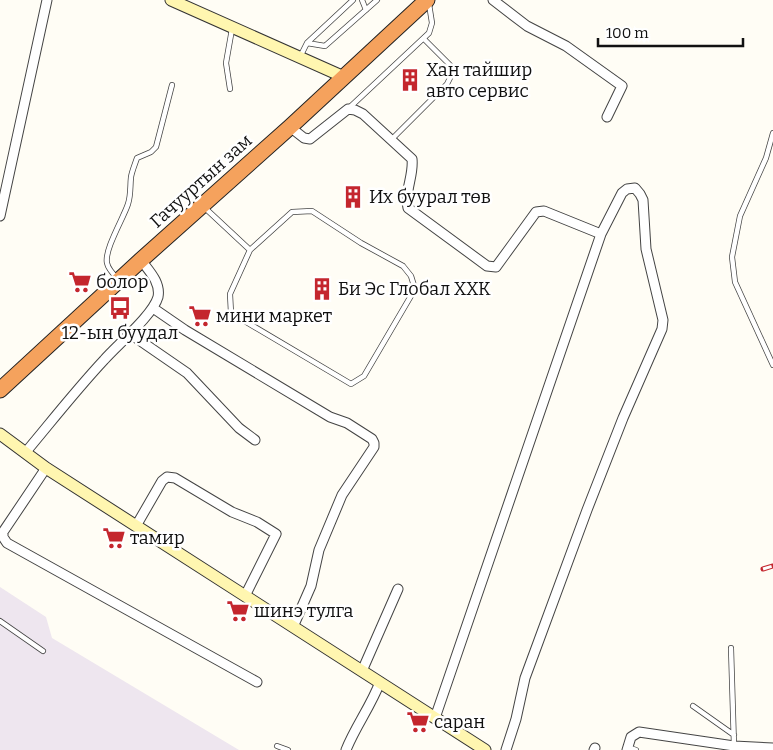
<svg xmlns="http://www.w3.org/2000/svg" width="773" height="750" viewBox="0 0 773 750" font-family="Bitter,serif">
	<style>
		.industrial { fill: #eee6ef }
		.lines { fill: none; stroke-linecap: round; stroke-linejoin: round }
		.lane-casing { stroke: #444; stroke-width: 6 }
		.street-casing { stroke: #444; stroke-width: 11 }
		.secondary-casing { stroke: #333; stroke-width: 13 }
		.highway-casing { stroke: #222; stroke-width: 17 }
		.lane { stroke: #fff; stroke-width: 4.5 }
		.street { stroke: #fff; stroke-width: 9 }
		.secondary { stroke: #fff6b0; stroke-width: 11 }
		.highway { stroke: #f5a25d; stroke-width: 15 }
		.rail-casing { stroke: #c4262e; stroke-width: 5 }
		.rail { stroke: #fff; stroke-width: 3; stroke-dasharray: 9; stroke-linecap: butt }
		.labels { text-anchor: middle; stroke-width: 5; stroke-linejoin: round; paint-order: stroke }
		.poi-label { font-size: 18px; fill: #111; stroke: #fff; text-anchor: start }
		.street-label { font-size: 18px; fill: #111; stroke: #fff }
	</style>
	<rect width="100%" height="100%" fill="#fffdf5"/>
	<path class="industrial" d="M0,587l46,30 6,21 187,112h-239z"/>
	<g class="lines">
		<defs>
			<path id="lane" d="M362,0l4,10
				M307,43l18,3 52,-46
				M300,57l7,-14 46,-43
				M230,89l-4,-26 6,-34
				M349,108l80,-75 3,-10 -3,-19
				M773,133l-7,25 -26,58 -8,41 3,25 38,83
				M392,139l55,-55 5,-10 -1,-8 -27,-27
				M205,208l45,42
				M312,211l49,32 42,23 8,10 4,13 -51,87 -13,8 -120,-71 -1,-19 20,-44 42,-38z
				M118,279c-4,-4 -10,-10 -11,-16 -3,-13 17,-46 21,-59 3,-9 2,-18 3,-27 1,-6 4,-13 6,-19l14,-6 5,-5 16,-62
				M0,621l43,30
				M731,648l3,98
				M693,706l41,29
				M277,746l11,4
				M627,747l9,3"/>
			<path id="street" d="M493,0l34,26 39,20 56,40 -15,31
				M290,127l14,11 6,1 38,-30 7,1 8,4 49,45c2,17 -8,32 -4,49l79,58 9,1 40,-55 8,-1 57,23
				M0,216l47,-216
				M153,308l32,22 145,87 17,6 25,16 2,4v4l-32,48 -23,55 -8,36 -18,41
				M129,333l58,40 52,55 16,12
				M25,453c26,-31 51,-63 79,-93 13,-15 49,-45 54,-63 3,-15 -10,-27 -17,-37
				M46,468l-43,64v5l4,6 250,139
				M136,526l26,-45 5,-4 8,1 57,34 25,10 19,12 -31,62
				M362,671l36,-82
				M435,718l166,-484 21,-41 5,-4 8,-1 5,6 3,6 3,49 17,71 -1,9 -39,89 -36,92 -62,168 -9,41 -10,31
				M346,750c9,-23 25,-44 34,-68
				M594,750l1,-2
				M627,750l4,-13 8,-5 95,14 39,2"/>
			<path id="secondary" d="M171,0l173,77
				M0,434l46,34 439,282"/>
			<path id="highway" d="M0,390l141,-130 149,-133 137,-127"/>
		</defs>
		<use href="#lane" class="lane-casing"/>
		<use href="#street" class="street-casing"/>
		<use href="#secondary" class="secondary-casing"/>
		<use href="#highway" class="highway-casing"/>
		<use href="#lane" class="lane"/>
		<use href="#street" class="street"/>
		<use href="#secondary" class="secondary"/>
		<use href="#highway" class="highway"/>
		<defs>
			<path id="rail" d="M763,569l10,-3"/>
		</defs>
		<use href="#rail" class="rail-casing"/>
		<use href="#rail" class="rail"/>
	</g>
	<defs>
		<symbol id="building-bare" viewBox="-9 -9 18 18"><path d="M-4-6H4V6H1V3H-1V6H-4ZM-2.5-4.3h1.7v1.8h-1.7ZM.8-4.3h1.7v1.8H.8ZM-2.5-1h1.7V.8h-1.7ZM.8-1h1.7V.8H.8Z" fill="#c4262e" stroke="#fff" stroke-width="2.5" paint-order="stroke"/></symbol>
		<symbol id="supermarket-bare" viewBox="-9 -9 18 18"><path d="M-6-5.5h2.5l.6 2H6L4.5 2H-2.5L-4.4-4H-6ZM-1.5 3.2a1.3 1.3 0 1 0 .1 0ZM3 3.2a1.3 1.3 0 1 0 .1 0Z" fill="#c4262e" stroke="#fff" stroke-width="2.5" paint-order="stroke"/></symbol>
		<symbol id="bus-bare" viewBox="-9 -9 18 18"><path d="M-5-6H5V4H4V6H2V4H-2V6H-4V4H-5ZM-3.5-4V0h7V-4ZM-3.5 1.2v1.5H-2V1.2ZM2 1.2v1.5H3.5V1.2Z" fill="#c4262e" stroke="#fff" stroke-width="2.5" paint-order="stroke"/></symbol>
	</defs>
	<g fill-rule="evenodd">
		<use href="#building-bare" x="394" y="64" width="32" height="32"/>
		<use href="#building-bare" x="337" y="181" width="32" height="32"/>
		<use href="#supermarket-bare" x="64" y="266" width="32" height="32"/>
		<use href="#building-bare" x="306" y="273" width="32" height="32"/>
		<use href="#bus-bare" x="104" y="292" width="32" height="32"/>
		<use href="#supermarket-bare" x="184" y="300" width="32" height="32"/>
		<use href="#supermarket-bare" x="98" y="522" width="32" height="32"/>
		<use href="#supermarket-bare" x="222" y="595" width="32" height="32"/>
		<use href="#supermarket-bare" x="402" y="706" width="32" height="32"/>
	</g>
	<g class="labels">
		<g class="poi-label">
			<text x="426" y="76">Хан тайшир<tspan x="426" dy="21">авто сервис</tspan></text>
			<text x="369" y="203">Их буурал төв</text>
			<text x="96" y="288">болор</text>
			<text x="338" y="295">Би Эс Глобал ХХК</text>
			<text x="216" y="322">мини маркет</text>
			<text x="120" y="339" text-anchor="middle">12-ын буудал</text>
			<text x="130" y="544">тамир</text>
			<text x="254" y="617">шинэ тулга</text>
			<text x="434" y="728">саран</text>
		</g>
		<g class="street-label">
			<text transform="translate(201 181) rotate(-42)" y="6">Гачууртын зам</text>
		</g>
	</g>
	<path d="M598 38v8h145v-8" fill="none" stroke="#111111" stroke-width="2.5"/>
	<text x="606" y="38" font-size="15" fill="#111111" stroke="#ffffff" stroke-width="4" paint-order="stroke">100 m</text>
</svg>
